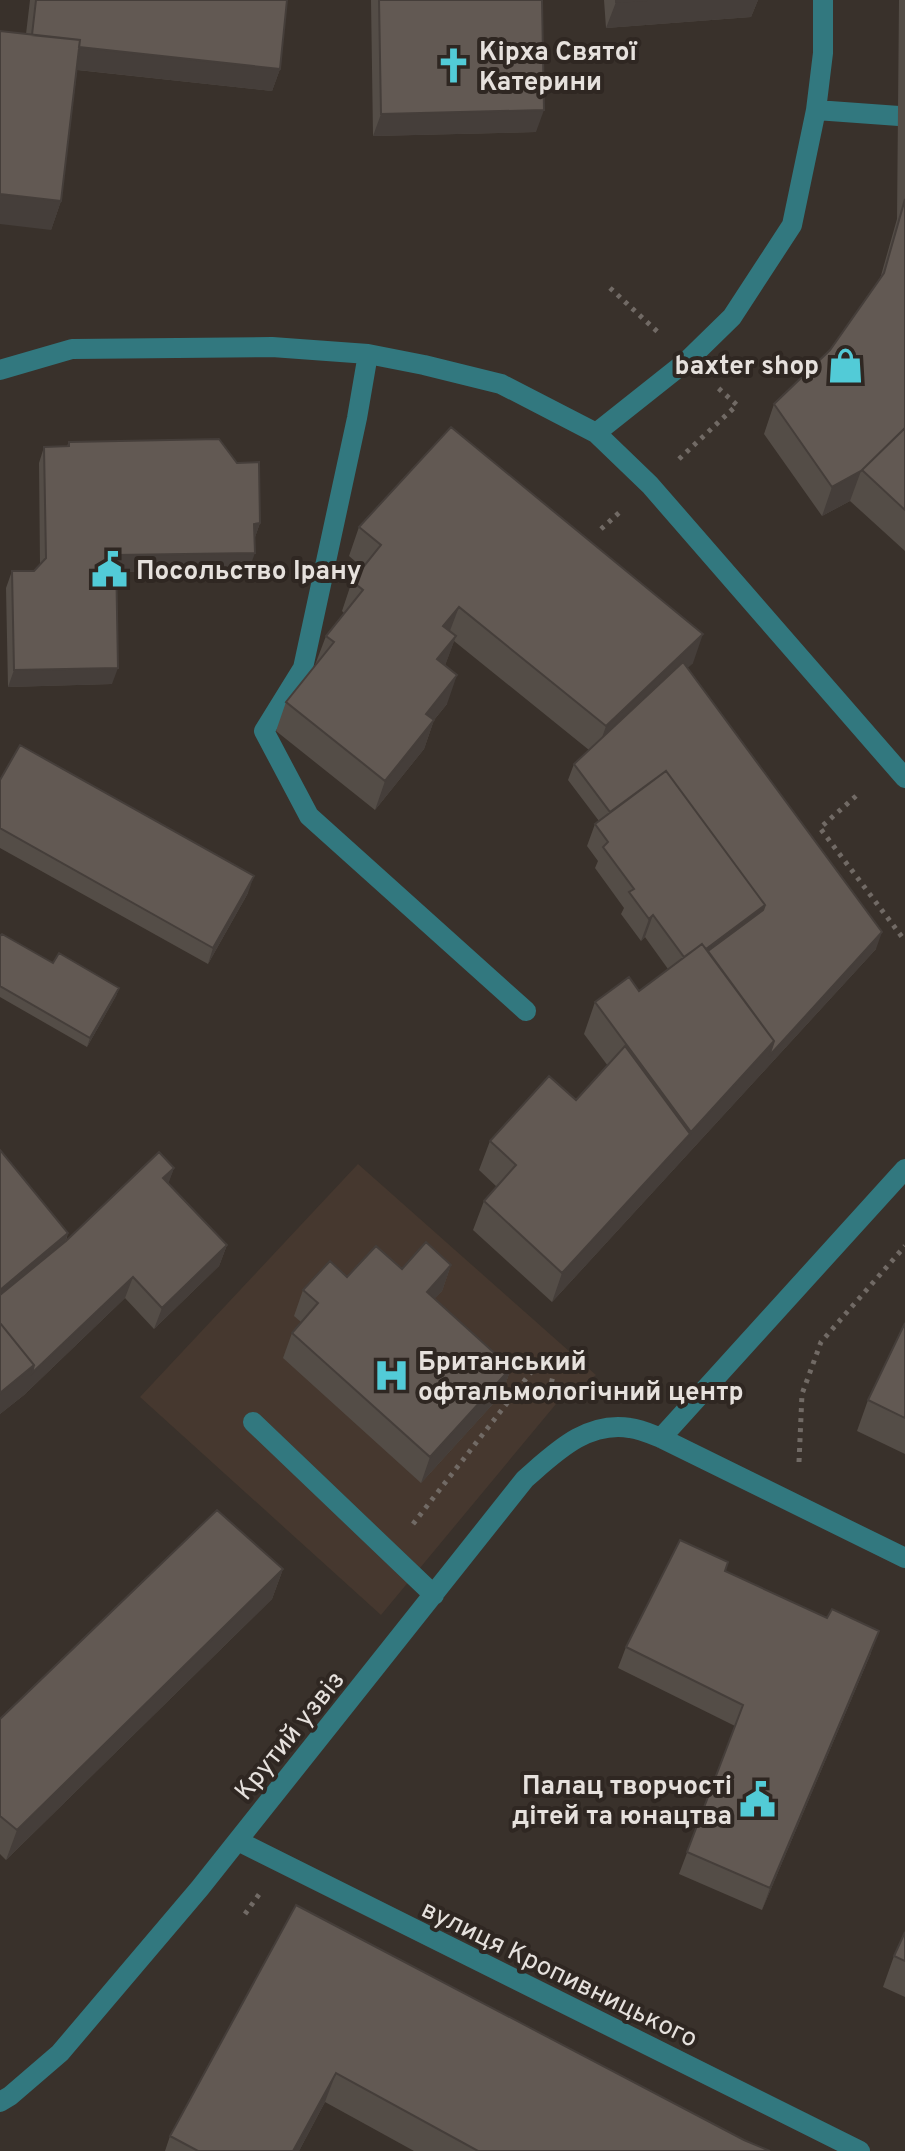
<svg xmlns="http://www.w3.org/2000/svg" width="905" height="2151" viewBox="0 0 905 2151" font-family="Overpass,sans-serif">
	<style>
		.built { fill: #46382f }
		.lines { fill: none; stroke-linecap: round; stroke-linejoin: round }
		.path { stroke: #716a65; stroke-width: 5; stroke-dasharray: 4 6; stroke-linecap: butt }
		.minor { stroke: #32787f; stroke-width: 20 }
		.wall { fill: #544d47 }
		.shaded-wall { fill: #453e3a }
		.building { fill: #625953; stroke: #453e3a; stroke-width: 2 }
		.labels { text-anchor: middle; stroke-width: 8; stroke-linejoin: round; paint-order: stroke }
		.poi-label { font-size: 26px; font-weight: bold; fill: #e6e1dd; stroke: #2f2722; text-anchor: start }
		.street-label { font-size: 26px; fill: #e6e1dd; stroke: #2f2722 }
	</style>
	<rect width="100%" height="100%" fill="#39312b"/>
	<path class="built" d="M358,1164l238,211 -40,29 -175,211 -241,-218z"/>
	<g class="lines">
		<path class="path" d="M610,288l50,46
			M679,459l58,-54 -20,-18
			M601,529l20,-18
			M856,796l-36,32 85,113
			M799,1462l3,-68 19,-52 84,-96
			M413,1524l126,-162 15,10 -5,20
			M245,1914l15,-21"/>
		<path class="minor" d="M816,110l83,6
			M368,354l-11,64 -54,250 -39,63 45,85 217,195
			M0,370l72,-21 200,-2 96,7 56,11 77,19 95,49 54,52 255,293
			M596,433l92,-73 44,-43 60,-92 24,-115 7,-57v-53
			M253,1422l181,173
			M661,1438l244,-269
			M238,1841l622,310
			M0,2102l10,-6 50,-43 140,-165 325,-409c30,-26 61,-58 105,-51 10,1 21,6 31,10l244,120"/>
	</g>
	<path class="wall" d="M30,0h257l-7,69 -8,22 -195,-21 -16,131 -10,29 -25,-196z
		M371,0h171l-6,132 -163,4z
		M604,0h154l-7,17 -145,11z
		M899,0h6v551l-55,-50 -28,15 -58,-82 10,-30 56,-54 50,-71 17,-60z
		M69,442l191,81 -5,14 -6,32 -133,3 -4,112 -104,3 -2,-99 6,-17h22l6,-6 -1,-102 5,-16 23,-1z
		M359,527l334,136 -6,5 189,281 -324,353 -79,-72 11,-29 13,-14 -18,-17 11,-29 86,-41 32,-34 -24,-32 11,-32 44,-11 29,-22 -23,-32 -4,4 -20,-27 3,-6 -29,-40 3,-7 -11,-15 8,-22 4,-3 -31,-41 6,-16 15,-14 -135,-109 -9,24 2,39 -13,16 -10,29 -49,61 -99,-79 10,-29 29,-37 11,-29 18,-23 -2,-2 10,-30 11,-13 -14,-12z
		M0,780l248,113 -40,71 -208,-116z
		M0,936l53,27 66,25 -3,8 -29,51 -87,-50z
		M0,1150l68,83 -2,8 108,-73 -6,15 59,62 -8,21 -65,63 -29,-31 -101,97 -24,19z
		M451,1265l-9,26 -8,8 77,69 -9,26 -81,89 -138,-125 9,-25 9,-11 -7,-6 9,-26 44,-13 55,-8z
		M905,1323v131l-48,-23 11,-31z
		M283,1569l-11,30 -266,261 -6,-6v-135z
		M725,1571l102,47 44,35 -109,257 -83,-36 56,-148 -117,-58 8,-21z
		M296,1905l448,235 26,11h-356l-89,-49 -26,49h-134l5,-15z
		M905,1932v65l-22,-10 11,-31z"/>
	<path class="shaded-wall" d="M647,0h111l-7,17 -145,11 10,-26z
		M31,42l249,27 -8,22 -249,-27z
		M544,110l-8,22 -163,4 8,-22z
		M0,194l61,7 -10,29 -51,-6z
		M861,471l-11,30 -28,15 10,-29z
		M260,523l-6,17v-16z
		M255,553l-6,16 -139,3 6,-17z
		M459,607l-11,29 -5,-10z
		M703,634l-10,29 -97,92 10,-29z
		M456,636l-11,30 -8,-7z
		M118,668l-6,16 -104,3 6,-17z
		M457,675l-10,29 -32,39 11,-29z
		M434,720l-10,29 -49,61 10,-29z
		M254,876l-6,17 -40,71 5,-16z
		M765,905l-8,22 -69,35z
		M653,915l-8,22 -4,4 8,-22z
		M882,932l-6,17 -324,353 10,-29 128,-139 84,-93z
		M119,988l-3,8 -29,51 3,-9z
		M174,1168l-8,22 -3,-12z
		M68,1233l-10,29 -58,48v-20z
		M227,1245l-8,21 -65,63 8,-21z
		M451,1265l-9,26 -25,27 10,-26z
		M133,1277l-8,21 -101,97 -24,19v-21z
		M511,1368l-9,26 -81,89 9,-26z
		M283,1569l-11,30 -266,261 11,-30z
		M879,1631l-8,22 -109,257 8,-22z
		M336,2073l-11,29 -26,49h-6z"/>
	<path class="building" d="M36,0h251l-7,69 -201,-22 1,-7 -48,-5z
		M379,0h163l2,110 -163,4z
		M616,0h31l-31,2z
		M0,31l80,9 -19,161 -61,-7z
		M905,199v229l-44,43 -29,16 -58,-83 56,-54 54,-77z
		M451,427l252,207 -97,92 -147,-119 -16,19 13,10 -19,23 20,16 -31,39 8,6 -49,61 -99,-79 48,-60 -8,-6 37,-46 -11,-9 29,-36 -22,-18z
		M905,428v82l-43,-40z
		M219,439l18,24 22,-1 1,61 -6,1 1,29 -139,2 2,113 -104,2 -2,-99h22l12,-13 -2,-111 25,-1v-4z
		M683,662l199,270 -113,124 5,-15 -66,-90 55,-41 2,-5 -99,-134 -56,41 -36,-48z
		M20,745l234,131 -41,72 -213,-120v-48z
		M666,771l99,134 -59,44 -4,-5 -18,13 -31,-42 -4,4 -20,-27 5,-3 -31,-42 5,-5 -13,-18z
		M2,934l51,29 6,-10 60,35 -29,50 -90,-52v-50z
		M702,944l72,97 -83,91 -96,-130 34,-25 10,14z
		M625,1046l65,88 -128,139 -78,-72 32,-36 -26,-24 59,-65 27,24z
		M0,1150l68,83 -68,57z
		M159,1152l15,16 -11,10 64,67 -65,63 -29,-31 -101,96 2,-8 -34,-42v-28l66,-54z
		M426,1242l25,23 -24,27 84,76 -81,89 -138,-124 26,-30 -15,-13 27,-29 17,16 29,-31 26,23z
		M0,1323l34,42 -34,28z
		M905,1323v95l-37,-18z
		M217,1510l66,59 -266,261 -17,-14v-97z
		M680,1540l48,22 -3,9 102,47 5,-9 47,22 -109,257 -83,-36 56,-147 -117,-58z
		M296,1905l448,235 26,11h-292l-142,-78 -43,78h-95l-28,-15z
		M905,1932v29l-11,-5z"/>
	<defs>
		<symbol id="church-bare" viewBox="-9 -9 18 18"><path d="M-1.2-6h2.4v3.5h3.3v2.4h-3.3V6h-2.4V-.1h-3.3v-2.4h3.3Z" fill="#52cbd7" stroke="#2f2722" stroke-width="2.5" paint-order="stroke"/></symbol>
		<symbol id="shop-bare" viewBox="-9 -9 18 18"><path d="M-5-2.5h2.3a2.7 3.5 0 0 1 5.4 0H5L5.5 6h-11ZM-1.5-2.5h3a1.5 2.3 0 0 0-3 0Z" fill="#52cbd7" stroke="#2f2722" stroke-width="2.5" paint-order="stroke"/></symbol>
		<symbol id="civic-bare" viewBox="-9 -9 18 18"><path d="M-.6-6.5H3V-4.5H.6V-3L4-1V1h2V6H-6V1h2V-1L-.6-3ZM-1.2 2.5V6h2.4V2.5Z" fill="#52cbd7" stroke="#2f2722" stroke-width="2.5" paint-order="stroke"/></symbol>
		<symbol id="hospital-bare" viewBox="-9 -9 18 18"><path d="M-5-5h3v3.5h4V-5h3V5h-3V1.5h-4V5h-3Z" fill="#52cbd7" stroke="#2f2722" stroke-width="2.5" paint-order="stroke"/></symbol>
	</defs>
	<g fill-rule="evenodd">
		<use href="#church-bare" x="428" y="40" width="51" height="51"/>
		<use href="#shop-bare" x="820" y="340" width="51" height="51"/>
		<use href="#civic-bare" x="84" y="544" width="51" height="51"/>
		<use href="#hospital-bare" x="366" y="1350" width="51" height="51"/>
		<use href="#civic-bare" x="732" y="1774" width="51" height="51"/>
	</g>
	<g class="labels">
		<g class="poi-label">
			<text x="479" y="60">Кірха Святої<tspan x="479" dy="30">Катерини</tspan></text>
			<text x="819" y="374" text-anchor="end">baxter shop</text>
			<text x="136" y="579">Посольство Ірану</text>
			<text x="418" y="1370">Британський<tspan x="418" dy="30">офтальмологічний центр</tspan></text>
			<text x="732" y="1794" text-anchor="end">Палац творчості<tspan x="732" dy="30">дітей та юнацтва</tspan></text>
		</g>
		<g class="street-label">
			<text transform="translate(289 1735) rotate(-51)" y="9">Крутий узвіз</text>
			<text transform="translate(560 1973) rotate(26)" y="9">вулиця Кропивницького</text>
		</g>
	</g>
</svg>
